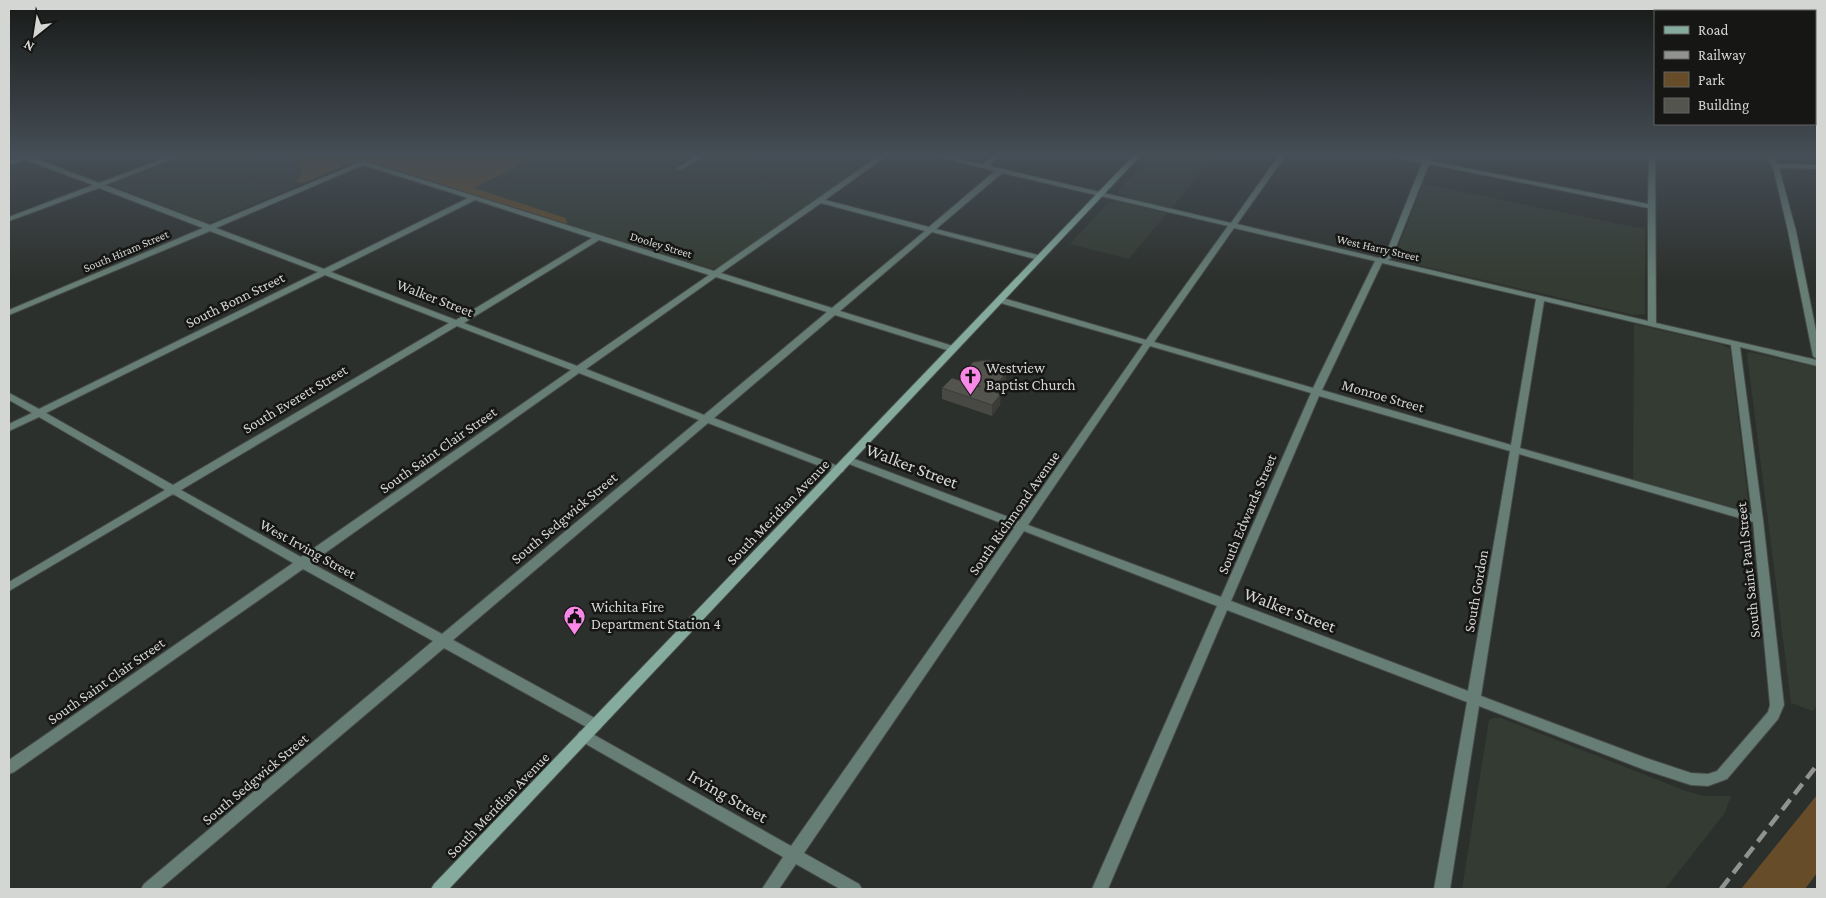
<svg xmlns="http://www.w3.org/2000/svg" width="1826" height="898" viewBox="0 0 1826 898" font-family="'Crimson Pro',serif">
	<style>
		.built { fill: #333b32 }
		.green { fill: #664c28 }
		.lines { fill: none; stroke-linecap: round; stroke-linejoin: round }
		.minor-casing { stroke: #474b47; stroke-width: 2 }
		.secondary-casing { stroke: #474b47; stroke-width: 2 }
		.minor { fill: #667e76; fill-rule: evenodd }
		.secondary { fill: #84ab9e; fill-rule: evenodd }
		.rail { stroke: #909390; stroke-width: 4.5; stroke-dasharray: 13 7; stroke-linecap: butt }
		.wall { fill: #484844 }
		.shaded-wall { fill: #3b3b37 }
		.building { fill: #54544f; stroke: #3b3b37 }
		.labels { text-anchor: middle; stroke-width: 5; stroke-linejoin: round; paint-order: stroke }
		.far-street-label { font-size: 12px; fill: #d4d6d3; stroke: #161715 }
		.street-label { font-size: 15px; fill: #d4d6d3; stroke: #161715 }
		.poi-label { font-size: 15px; fill: #d4d6d3; stroke: #161715; text-anchor: start }
		.near-street-label { font-size: 18px; fill: #d4d6d3; stroke: #161715 }
	</style>
	<rect width="100%" height="100%" fill="#2c302c"/>
	<path class="built" d="M187,155h109l7,18 -7,8 8,2 -95,40 -99,-38 1,-2z
		M540,155h339l-160,113 -6,1 -146,-45 -1,-6 -92,-30z
		M1150,155h64l-42,53 -41,-10 -12,-5v-3z
		M1423,184l222,45v85l-11,1 -233,-54 -5,-3 -1,-3z
		M1118,201l49,12 -38,46 -59,-15 39,-42z
		M1634,324l86,20 10,5 19,159 -4,2 -6,-1 -106,-30z
		M1749,352l68,15v339l-4,5 -22,-8 -44,-349z
		M1493,718h8l185,73 18,5h27l-7,18 -59,75h-203l27,-169z"/>
	<path class="green" d="M296,155h244l-66,33 92,30 1,6 -199,-63 -22,4 -42,18 -8,-2 7,-8z
		M1817,795v78l-12,16h-64z"/>
	<g class="lines">
		<defs>
			<path id="minor" d="M17,155l12,1 70,27 74,-28h10l-78,30 105,40 153,-64 351,110 166,-116h8l-63,45 104,27 66,-56 -64,-16h13l39,10 11,-10h7l-12,11 242,57 48,-68h7l-49,69 142,34 6,-2 37,-93 -33,-8h15l20,4 2,-4h6l-2,6 218,43 1,-49h6l1,168 161,37v6l-77,-19 23,173 21,185 -6,14 -51,60 -19,7 -17,-1 -46,-15 -166,-64 -29,183h-16l33,-187 -240,-92 -119,279h-16l125,-283 -193,-75 -220,322 55,31 3,5h-22l-44,-25 -17,25h-17l21,-32 -204,-117 -2,-4 2,-4 5,-2 5,2 202,114 223,-318 -170,-66 -1,-2 1,-2h8l167,63 124,-177 -146,-42v-4h6l143,42 82,-114 -226,-53 -66,56 106,27v4h-3l-107,-28 -92,79 116,36 1,2 -1,2h-6l-115,-36 -121,103 129,50 1,2 -1,2h-8l-127,-49 -255,217 147,81 2,4 -2,4 -5,2 -5,-2 -146,-81 -284,241h-19l3,-5 289,-243 -130,-72 -289,203 -5,2v-14l284,-197 -120,-69 -164,97v-9l156,-92 -126,-73 -30,14v-7l23,-11 -23,-13v-7l30,16 279,-137 -108,-41 -201,84v-5l194,-82 -104,-40 -90,33v-4l84,-32 -67,-25 -17,5v-4l11,-4zM1429,164l219,44v113l-260,-61 4,-3zM363,165l105,33 -144,71 -108,-41zM475,200l117,38 -136,82 -125,-48zM821,203l104,28 -93,77 -111,-35zM1234,228l141,33 -62,127 -159,-46zM599,240l110,35 -132,91 -113,-43zM1382,263l154,36 -25,146 -189,-55zM325,275l124,48 -276,162 -127,-72zM716,277l111,35 -123,103 -118,-46zM1544,301l187,44 21,169 -232,-66zM457,326l114,44 -270,187 -120,-67zM1150,346l161,47 -90,204 -193,-72zM579,373l120,47 -257,214 -131,-71zM1319,396l191,55 -42,240 -237,-90zM1519,454l234,68 17,183 -2,7 -51,59 -9,3 -17,-1 -45,-15 -165,-62z
				M698,155h8l-25,15 -5,-1z
				M1764,155h7l7,9 39,1v4l-38,-1 17,63 21,105v23l-4,-3 -25,-125 -14,-60 -3,-8z"/>
			<path id="secondary" d="M1134,155h7l-692,734h-18l3,-5z"/>
		</defs>
		<use href="#minor" class="minor-casing"/>
		<use href="#secondary" class="secondary-casing"/>
		<use href="#minor" class="minor"/>
		<use href="#secondary" class="secondary"/>
		<path class="rail" d="M1721,889l96,-124"/>
	</g>
	<path class="wall" d="M968,369l38,4 -1,11 -8,9 3,12 -8,11 -50,-17v-11l28,-4 -3,-4z"/>
	<path class="shaded-wall" d="M1006,373l-1,11 -15,18 1,-11z
		M1001,394l-1,11 -8,11v-11z"/>
	<path class="building" d="M987,360l13,4 6,9 -15,18 10,3 -9,11 -50,-17 10,-10 28,9 -12,-18 5,-7z"/>
	<linearGradient id="sky" x2="0" y2="1"><stop stop-color="#181a18"/><stop offset="0.55" stop-color="#454e56"/><stop offset="1" stop-color="#454e56" stop-opacity="0"/></linearGradient>
	<rect width="1826" height="281" fill="url(#sky)"/>
	<defs>
		<symbol id="church-pin" viewBox="-11 -11 22 30"><path d="M0 17L-7.5 6A9.5 9.5 0 1 1 7.5 6Z" fill="#fb87e6" stroke="#161715"/><path d="M-1.2-6h2.4v3.5h3.3v2.4h-3.3V6h-2.4V-.1h-3.3v-2.4h3.3Z" fill="#111"/></symbol>
		<symbol id="civic-pin" viewBox="-11 -11 22 30"><path d="M0 17L-7.5 6A9.5 9.5 0 1 1 7.5 6Z" fill="#fb87e6" stroke="#161715"/><path d="M-.6-6.5H3V-4.5H.6V-3L4-1V1h2V6H-6V1h2V-1L-.6-3ZM-1.2 2.5V6h2.4V2.5Z" fill="#111"/></symbol>
	</defs>
	<g fill-rule="evenodd">
		<use href="#church-pin" x="958" y="364" width="25" height="34"/>
		<use href="#civic-pin" x="562" y="604" width="25" height="34"/>
	</g>
	<g class="labels">
		<g class="far-street-label">
			<text transform="translate(661 245) rotate(17)" y="4">Dooley Street</text>
			<text transform="translate(1378 248) rotate(13)" y="4">West Harry Street</text>
			<text transform="translate(126 251) rotate(-23)" y="4">South Hiram Street</text>
		</g>
		<g class="street-label">
			<text transform="translate(435 298) rotate(21)" y="5">Walker Street</text>
			<text transform="translate(235 300) rotate(-26)" y="5">South Bonn Street</text>
			<text transform="translate(1383 396) rotate(16)" y="5">Monroe Street</text>
			<text transform="translate(295 399) rotate(-31)" y="5">South Everett Street</text>
			<text transform="translate(438 450) rotate(-35)" y="5">South Saint Clair Street</text>
			<text transform="translate(778 512) rotate(-46)" y="5">South Meridian Avenue</text>
			<text transform="translate(1014 513) rotate(-55)" y="5">South Richmond Avenue</text>
			<text transform="translate(1247 514) rotate(-67)" y="5">South Edwards Street</text>
			<text transform="translate(564 518) rotate(-40)" y="5">South Sedgwick Street</text>
			<text transform="translate(308 549) rotate(29)" y="5">West Irving Street</text>
			<text transform="translate(1748 570) rotate(-96)" y="5">South Saint Paul Street</text>
			<text transform="translate(1476 591) rotate(-80)" y="5">South Gordon</text>
			<text transform="translate(106 681) rotate(-35)" y="5">South Saint Clair Street</text>
			<text transform="translate(255 779) rotate(-40)" y="5">South Sedgwick Street</text>
			<text transform="translate(498 805) rotate(-46)" y="5">South Meridian Avenue</text>
		</g>
		<g class="poi-label">
			<text x="986" y="373">Westview<tspan x="986" dy="17">Baptist Church</tspan></text>
			<text x="591" y="612">Wichita Fire<tspan x="591" dy="17">Department Station 4</tspan></text>
		</g>
		<g class="near-street-label">
			<text transform="translate(912 466) rotate(21)" y="6">Walker Street</text>
			<text transform="translate(1290 610) rotate(21)" y="6">Walker Street</text>
			<text transform="translate(728 796) rotate(30)" y="6">Irving Street</text>
		</g>
	</g>
	<rect width="1826" height="898" fill="none" stroke="#d4d6d3" stroke-width="20"/>
	<rect x="1654" y="10" width="162" height="115" fill="#161715" stroke="#626361"/>
	<rect x="1664" y="26" width="25" height="8" fill="#84ab9e" stroke="#626361"/>
	<text x="1698" y="35" font-size="15" fill="#d4d6d3">Road</text>
	<rect x="1664" y="51" width="25" height="8" fill="#909390" stroke="#626361"/>
	<text x="1698" y="60" font-size="15" fill="#d4d6d3">Railway</text>
	<rect x="1664" y="72" width="25" height="15" fill="#664c28" stroke="#626361"/>
	<text x="1698" y="85" font-size="15" fill="#d4d6d3">Park</text>
	<rect x="1664" y="98" width="25" height="15" fill="#54544f" stroke="#626361"/>
	<text x="1698" y="110" font-size="15" fill="#d4d6d3">Building</text>
	<g transform="translate(35 35) rotate(210)" stroke="#161715" stroke-width="4" paint-order="stroke">
	<path d="M0-4L9 19L0 12L-9 19Z" fill="#d4d6d3"/>
	<text y="-8" font-size="14" font-weight="bold" text-anchor="middle" fill="#d4d6d3">N</text>
	</g>
</svg>
